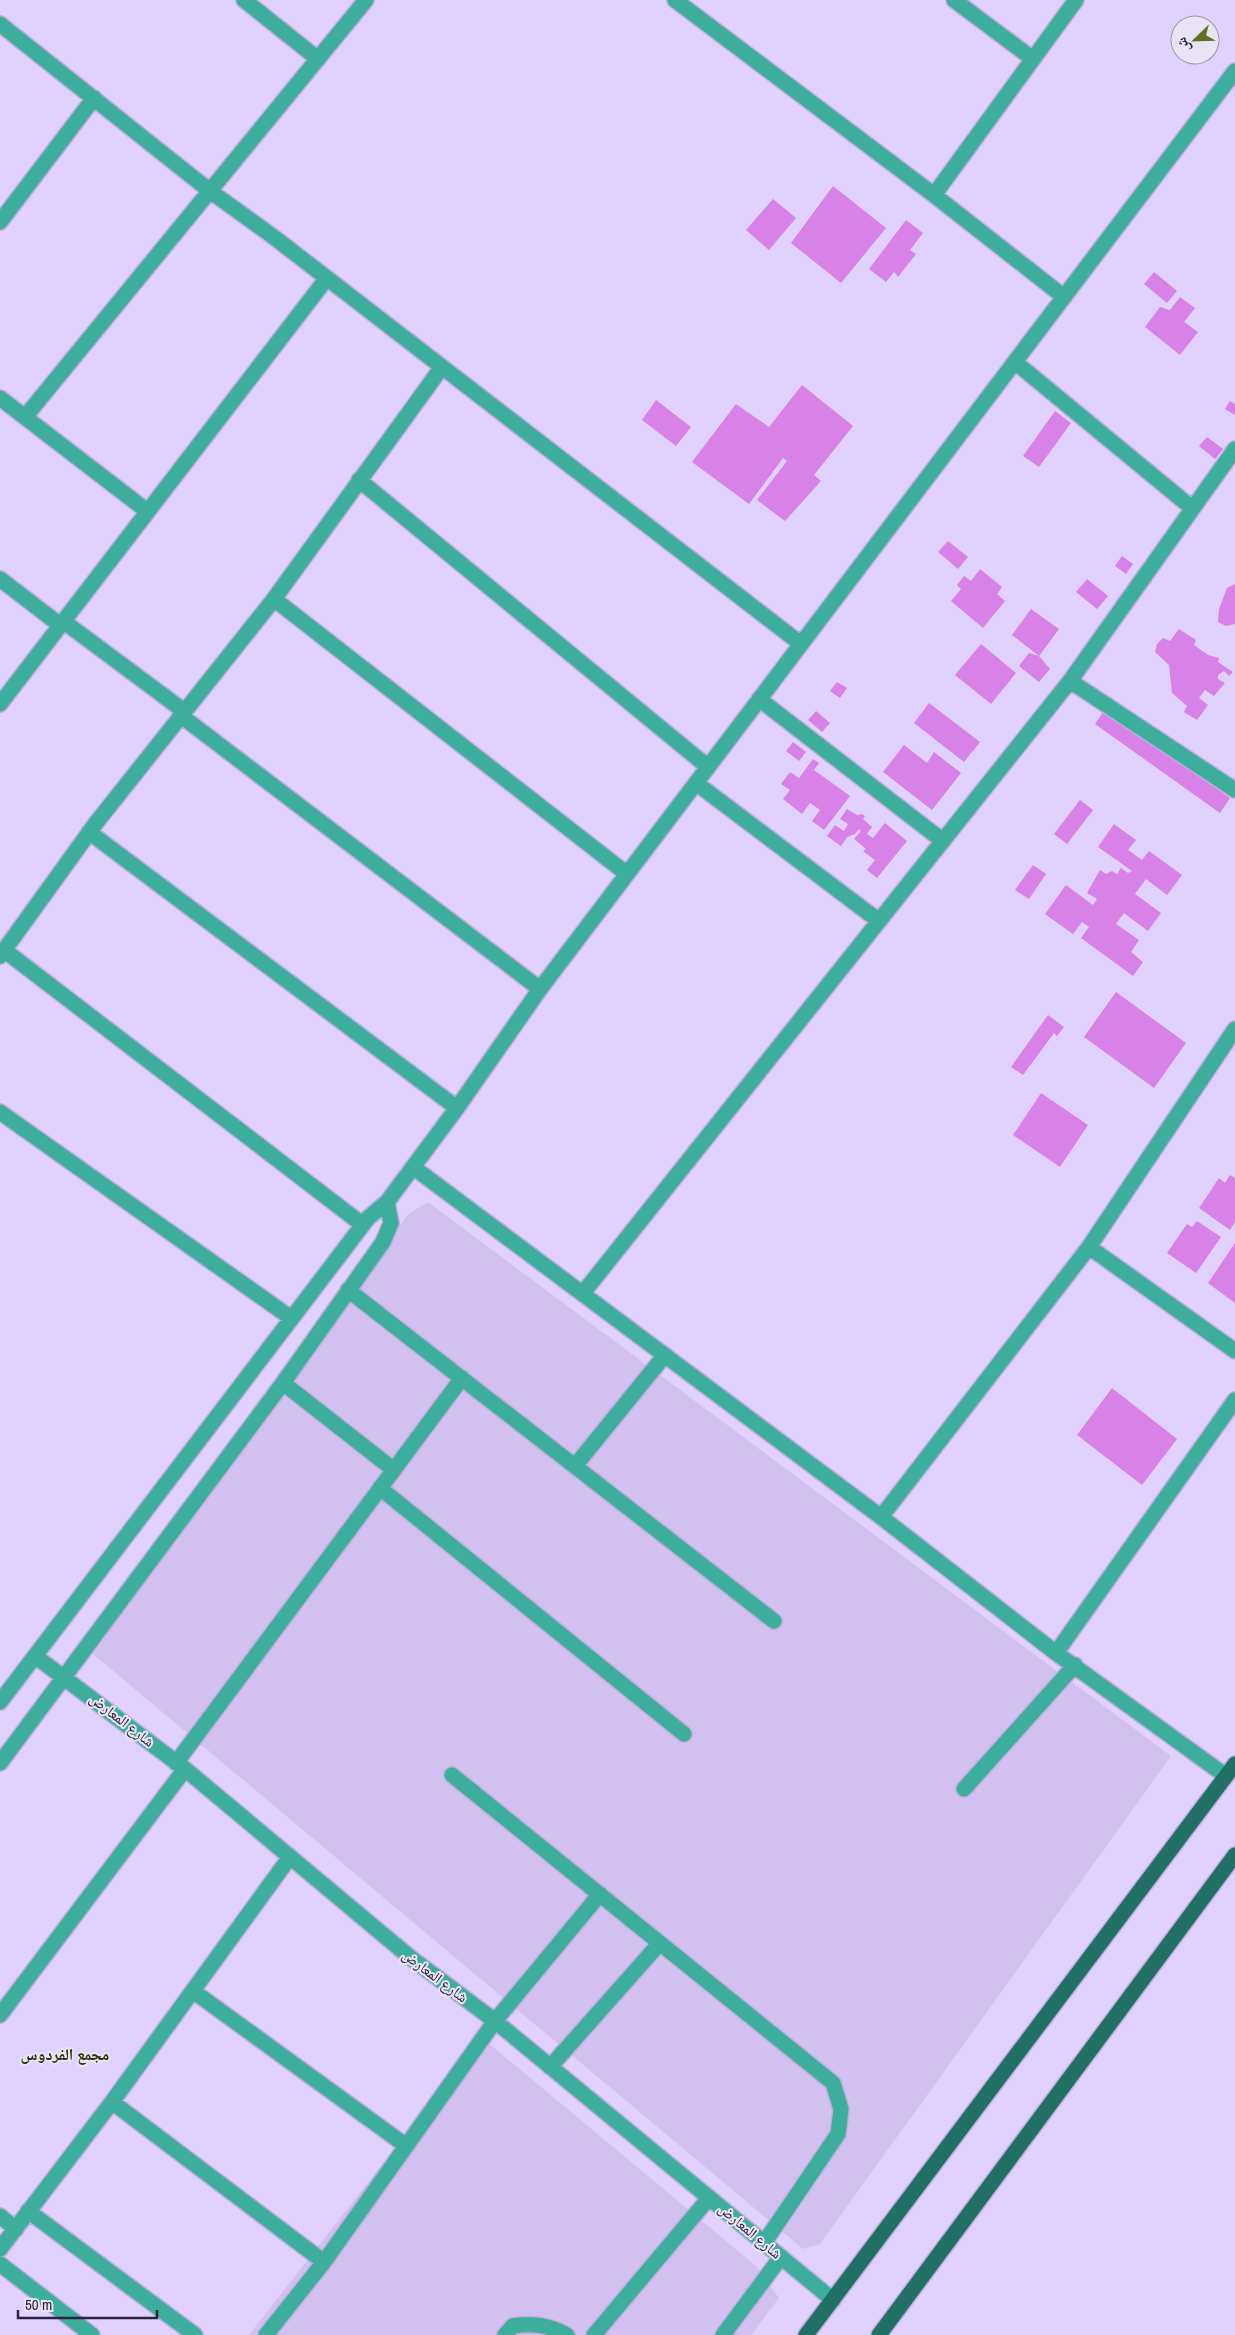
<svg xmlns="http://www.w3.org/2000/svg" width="1235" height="2335" viewBox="0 0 1235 2335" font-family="'Archivo Narrow','Noto Naskh Arabic',sans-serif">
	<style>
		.built { fill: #d2c1f0 }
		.building { fill: #d881e7 }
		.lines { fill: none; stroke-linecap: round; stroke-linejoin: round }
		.minor-casing { stroke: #bdaed8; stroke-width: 18 }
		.major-casing { stroke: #bdaed8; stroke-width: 18 }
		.minor { stroke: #3dad9c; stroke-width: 15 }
		.major { stroke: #207064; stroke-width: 15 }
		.labels { text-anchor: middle; stroke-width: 4; stroke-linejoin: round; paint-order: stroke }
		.street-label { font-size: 15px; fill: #2d223e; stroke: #e9e4f3 }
		.neighbourhood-label { font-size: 16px; font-weight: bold; fill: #2b340e; stroke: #e9e4f3 }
	</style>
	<rect width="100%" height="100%" fill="#e1d1fe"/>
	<path class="built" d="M428,1202l743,554 -351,488 -17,5 -710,-595 315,-440z
		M475,2032l281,234 23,32 -28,37h-502l209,-268z"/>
	<path class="building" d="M833,186l53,42 -45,55 -50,-40z
		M773,199l23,19 -27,32 -23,-20z
		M906,220l17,13 -13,17 6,4 -18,23 -4,-5 -8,10 -17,-13z
		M1154,272l23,19 -10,12 -23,-19z
		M1180,297l15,11 -11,14 14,10 -18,23 -35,-28 15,-20 10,3z
		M802,385l51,41 -39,49 7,6 -36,40 -28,-21 30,-39 -4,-3 -34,46 -57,-42 44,-58 33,23z
		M656,400l35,27 -15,19 -34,-26z
		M1230,401l5,3v11l-10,-6z
		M1055,411l16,12 -32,44 -16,-11z
		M1207,437l16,12 -8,10 -16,-13z
		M948,541l20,16 -10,12 -20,-17z
		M1122,556l11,8 -7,10 -11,-8z
		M980,569l22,18 -5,7 8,7 -22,27 -32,-27 10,-12 -4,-4 7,-9 7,5z
		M1087,579l21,17 -11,13 -21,-17z
		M1235,584v40l-9,2 -8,-4 1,-13 8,-21z
		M1031,609l28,20 -20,27 -27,-21z
		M1179,629l17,11 -2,5 14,10 11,3 -1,4 15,10 -4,4 -5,-5 -6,4v4l7,4 -11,13 -9,-6 -6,8 9,7 -11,15 -13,-8 3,-6 -15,-13 -3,-28 -14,-13 2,-8 6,-6 7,3z
		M981,644l35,29 -25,31 -36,-29z
		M1029,653l10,3 11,13 -11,13 -20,-16z
		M837,682l10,6 -7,10 -10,-7z
		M929,703l51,39 -16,20 -50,-39z
		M1105,709l125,89 -10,15 -125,-89z
		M816,711l14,12 -8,9 -14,-12z
		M793,742l13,10 -7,9 -13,-10z
		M904,745l23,18 7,-11 27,21 -29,37 -49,-38z
		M813,759l6,4 -5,7 36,26 -26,34 -12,-9 8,-11 -10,-7 -8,11 -19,-15 7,-9 -9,-6 9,-12 9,6z
		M1080,800l13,10 -26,34 -13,-10z
		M847,809l10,6 5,-1 3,2 -2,3 9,8 -5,7 6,4 12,-15 22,18 -30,37 -10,-8 8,-10 -12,-9 3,-2 -12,-10 7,-8 -2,-2 -4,5 -8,3 -6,9 -14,-10 8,-11 9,6 4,-7 -8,-5z
		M1114,824l22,16 -8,10 14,10 7,-9 33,24 -15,20 -21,-16 -11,15 26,19 -13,18 -24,-18 -8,11 23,16 -8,12 12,10 -10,14 -52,-38 8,-11 -7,-5 -9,12 -28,-20 21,-29 27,20 4,-6 -10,-6 13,-23 6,4 6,-3 5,3 4,-6 7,5 4,-2 -34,-24z
		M1033,865l13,9 -17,25 -14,-9z
		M1116,992l70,51 -32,45 -70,-51z
		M1048,1015l16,12 -7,9 -3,-3 -31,42 -12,-8z
		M1041,1093l47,32 -28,42 -47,-32z
		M1230,1175l5,3v44l-5,8 -31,-22 20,-30 6,5z
		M1197,1221l24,16 -25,36 -29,-20 20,-29 5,3z
		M1235,1243v60l-27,-20z
		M1112,1388l65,51 -35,46 -65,-50z"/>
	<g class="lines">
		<defs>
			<path id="minor" d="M244,0l74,59
				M675,0l259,195 130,102
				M954,0l79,59 43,-59
				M0,24l210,167 65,47 526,406
				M934,195l99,-136
				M0,222l94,-124
				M1015,362l177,146
				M442,367l-168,232 353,275
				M0,398l147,113
				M25,417l341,-417
				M359,480l349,287
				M0,579l60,46
				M63,621l121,90
				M1070,681l165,-232
				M759,699l184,142
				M0,704l327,-426
				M180,715l360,274
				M696,783l183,138
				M89,832l368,276
				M4,950l359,275
				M0,956l96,-133 178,-224
				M1235,1029l-146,218 146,104
				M0,1112l291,206
				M413,1167l468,350 175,136 170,123
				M348,1290l426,331
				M583,1293l487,-612 165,109
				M283,1383l111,87
				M575,1466l90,-111
				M380,1488l304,246
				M881,1517l208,-270
				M1056,1653l179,-253
				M35,1656l150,113 226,189 84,63 338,279
				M0,1702l368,-484 19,-16 70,-94 83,-119 695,-918
				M0,1763l283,-380 100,-141 8,-19 -4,-21
				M176,1763l286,-385
				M452,1775l381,308 8,26 -3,25 -74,109
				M964,1789l111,-124
				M193,1991l212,154
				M0,2015l185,-246
				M550,2067l110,-124
				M112,2102l212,160
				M28,2211l167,124
				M0,2216l16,13
				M0,2249l112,-147 178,-245
				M0,2264l92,71
				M266,2335l58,-73 171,-241 105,-127
				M505,2335l8,-9c20,-3 36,-1 54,9
				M594,2335l115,-137
				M723,2335l58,-78"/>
			<path id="major" d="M806,2335l429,-571
				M879,2335l356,-480"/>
		</defs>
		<use href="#minor" class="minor-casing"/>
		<use href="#major" class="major-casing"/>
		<use href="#minor" class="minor"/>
		<use href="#major" class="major"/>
	</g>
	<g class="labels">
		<g class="street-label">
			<text transform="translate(122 1720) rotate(38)" y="5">شارع المعارض</text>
			<text transform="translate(435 1976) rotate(37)" y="5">شارع المعارض</text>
			<text transform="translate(750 2231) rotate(40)" y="5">شارع المعارض</text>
		</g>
		<g class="neighbourhood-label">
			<text x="65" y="2060">مجمع الفردوس</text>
		</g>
	</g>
	<g transform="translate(1195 40) rotate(247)"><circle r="24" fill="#e9e4f3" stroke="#9e96ab"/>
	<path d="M0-4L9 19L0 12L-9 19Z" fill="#5f7221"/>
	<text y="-8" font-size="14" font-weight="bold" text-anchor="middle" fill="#2d223e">ش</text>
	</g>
	<path d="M18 2310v8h139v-8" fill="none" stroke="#2d223e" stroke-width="2.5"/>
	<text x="25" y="2310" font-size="15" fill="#2d223e" stroke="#e9e4f3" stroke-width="4" paint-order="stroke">50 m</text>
</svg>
